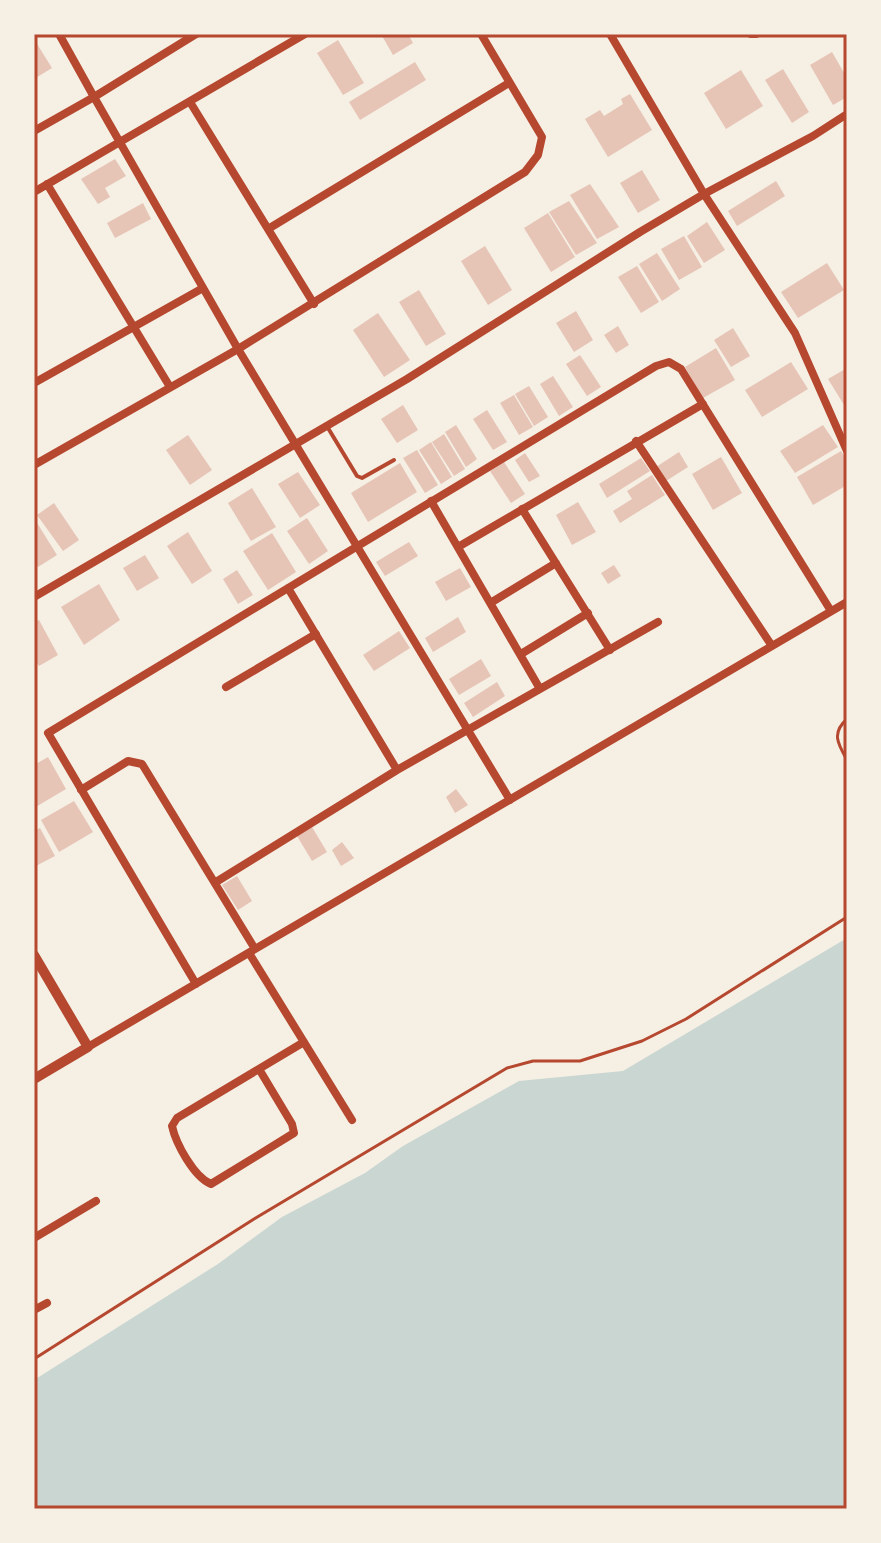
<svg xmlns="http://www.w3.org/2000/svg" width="881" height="1543" viewBox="0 0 881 1543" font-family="'DejaVu Sans',sans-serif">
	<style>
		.water { fill: #c9d6d2 }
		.building { fill: #e6c5b7 }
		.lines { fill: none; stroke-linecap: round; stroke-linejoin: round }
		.path { stroke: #b5482f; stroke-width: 3 }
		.service { stroke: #b5482f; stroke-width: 4 }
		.minor { stroke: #b5482f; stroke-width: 8 }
		.tertiary { stroke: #b5482f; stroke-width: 10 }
		.neatline { fill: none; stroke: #b5482f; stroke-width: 3 }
	</style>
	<rect width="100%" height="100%" fill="#f6efe4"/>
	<path class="water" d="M847,938v571h-813v-129l184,-116 64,-47 83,-44 38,-27 116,-65 104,-10z"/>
	<path class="building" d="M381,34h27l5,9 -20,12z
		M34,39l18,29 -18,11z
		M338,40l26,43 -21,12 -26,-42z
		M832,52l15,26v19l-14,8 -23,-40z
		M415,62l11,18 -66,40 -11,-18z
		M783,69l26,43 -17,11 -27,-43z
		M741,70l22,36 -37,23 -22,-36z
		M630,94l22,36 -44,27 -23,-38 15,-9 4,6 19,-12 -2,-5z
		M115,159l11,17 -21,12 5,9 -12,7 -17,-25z
		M642,170l18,30 -22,13 -18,-30z
		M776,181l9,15 -48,30 -9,-15z
		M590,184l29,43 -22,12 -27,-44z
		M569,201l28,42 -21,12 -27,-43z
		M143,203l8,16 -36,19 -8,-15z
		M548,213l27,44 -24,15 -27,-44z
		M707,222l18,28 -21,13 -17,-27z
		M684,236l18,31 -23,13 -18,-31z
		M485,246l27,44 -24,15 -27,-44z
		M657,253l23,36 -18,12 -23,-37z
		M827,263l17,27 -46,28 -17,-26z
		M637,266l22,36 -18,11 -23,-36z
		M419,290l27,44 -20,12 -27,-44z
		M576,311l17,29 -19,12 -18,-29z
		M378,313l32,47 -26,17 -31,-47z
		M618,326l11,19 -13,8 -12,-18z
		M733,328l17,28 -19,11 -17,-27z
		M716,348l19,32 -32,18 -18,-31z
		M580,355l21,32 -14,9 -21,-32z
		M791,362l17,27 -46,28 -17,-27z
		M847,368v35l-3,2 -16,-26z
		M553,376l20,31 -14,9 -19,-32z
		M529,386l19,31 -14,9 -19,-32z
		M514,395l19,32 -14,8 -19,-32z
		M403,405l15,25 -21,13 -16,-24z
		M487,410l20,32 -14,8 -20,-31z
		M456,425l21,34 -11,8 -21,-35z
		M823,425l15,22 -43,26 -15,-22z
		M444,434l21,35 -11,7 -22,-34z
		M188,435l24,35 -22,15 -24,-35z
		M431,442l21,35 -11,7 -22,-34z
		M417,450l21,35 -13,8 -22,-35z
		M841,451l6,9v25l-34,20 -16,-28z
		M679,452l9,15 -22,14 -10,-14z
		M525,453l15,23 -11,6 -14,-22z
		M721,457l21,36 -29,17 -21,-36z
		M641,458l9,13 -43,27 -8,-14z
		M504,462l21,32 -14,9 -21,-32z
		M400,463l17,29 -49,30 -17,-29z
		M298,472l22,33 -20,13 -22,-34z
		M652,475l13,20 -45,28 -7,-12 19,-12 -5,-8z
		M252,488l24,39 -25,14 -23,-38z
		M578,502l18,30 -24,13 -16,-30z
		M54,503l25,37 -16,11 -26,-36z
		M34,518l23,37 -19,12 -4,-6z
		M307,518l21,33 -19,13 -22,-33z
		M188,532l24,39 -20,13 -25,-38z
		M272,533l24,39 -28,18 -25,-39z
		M409,542l9,14 -33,20 -9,-14z
		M145,555l14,23 -22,13 -14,-23z
		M614,565l7,11 -13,8 -7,-11z
		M460,568l11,19 -25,14 -11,-19z
		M237,570l16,25 -15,9 -15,-25z
		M99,584l21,36 -36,25 -23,-38z
		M458,617l8,15 -33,20 -8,-14z
		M39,620l19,35 -19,11 -5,-8v-36z
		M399,631l11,17 -36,23 -11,-16z
		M481,659l10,17 -32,19 -10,-16z
		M497,682l8,14 -32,21 -9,-14z
		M48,757l18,32 -32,19v-43z
		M456,789l12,16 -13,8 -9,-16z
		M74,801l19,31 -34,20 -18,-32z
		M312,827l15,25 -15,9 -15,-25z
		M40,828l15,28 -21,11v-36z
		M342,842l12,16 -13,8 -9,-16z
		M237,876l15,25 -14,9 -16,-25z"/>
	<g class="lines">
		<path class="path" d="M847,719c-16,14 -9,25 0,41
			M34,1359l220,-140 253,-151 26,-7h47l62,-20 44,-22 161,-102"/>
		<path class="service" d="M328,428l29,48 5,2 32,-18"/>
		<path class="minor" d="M196,34l-102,63 144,252 272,451
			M610,34l94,160 91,139 52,118
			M751,34h5
			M190,102l124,202
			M34,131l60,-34 -35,-63
			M47,184l123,203
			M34,192l271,-158
			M268,229l241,-146
			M34,383l169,-95
			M636,441l136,205
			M34,465l204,-116 287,-177 13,-17 4,-18 -61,-103
			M431,501l109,188
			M522,509l88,141
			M458,547l245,-143
			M288,588l109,182
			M34,597l373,-218 233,-147 64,-38 109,-58 34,-22
			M492,602l64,-39
			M521,654l67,-41
			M226,687l90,-53
			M81,790l47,-29 14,3 113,185
			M216,882l181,-112 261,-148
			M249,953l103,167
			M196,984l-148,-251 608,-367 13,-4 12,7 150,242
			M88,1047l759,-445
			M259,1069l33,55 2,9 -83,51c-17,-7 -35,-40 -39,-58l5,-8 127,-76
			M34,1238l62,-37
			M34,1310l13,-7"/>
		<path class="tertiary" d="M34,955l54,92 -54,32"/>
	</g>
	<rect width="881" height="1543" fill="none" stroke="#f6efe4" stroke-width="72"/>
	<rect x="36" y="36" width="809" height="1471" class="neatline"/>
</svg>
